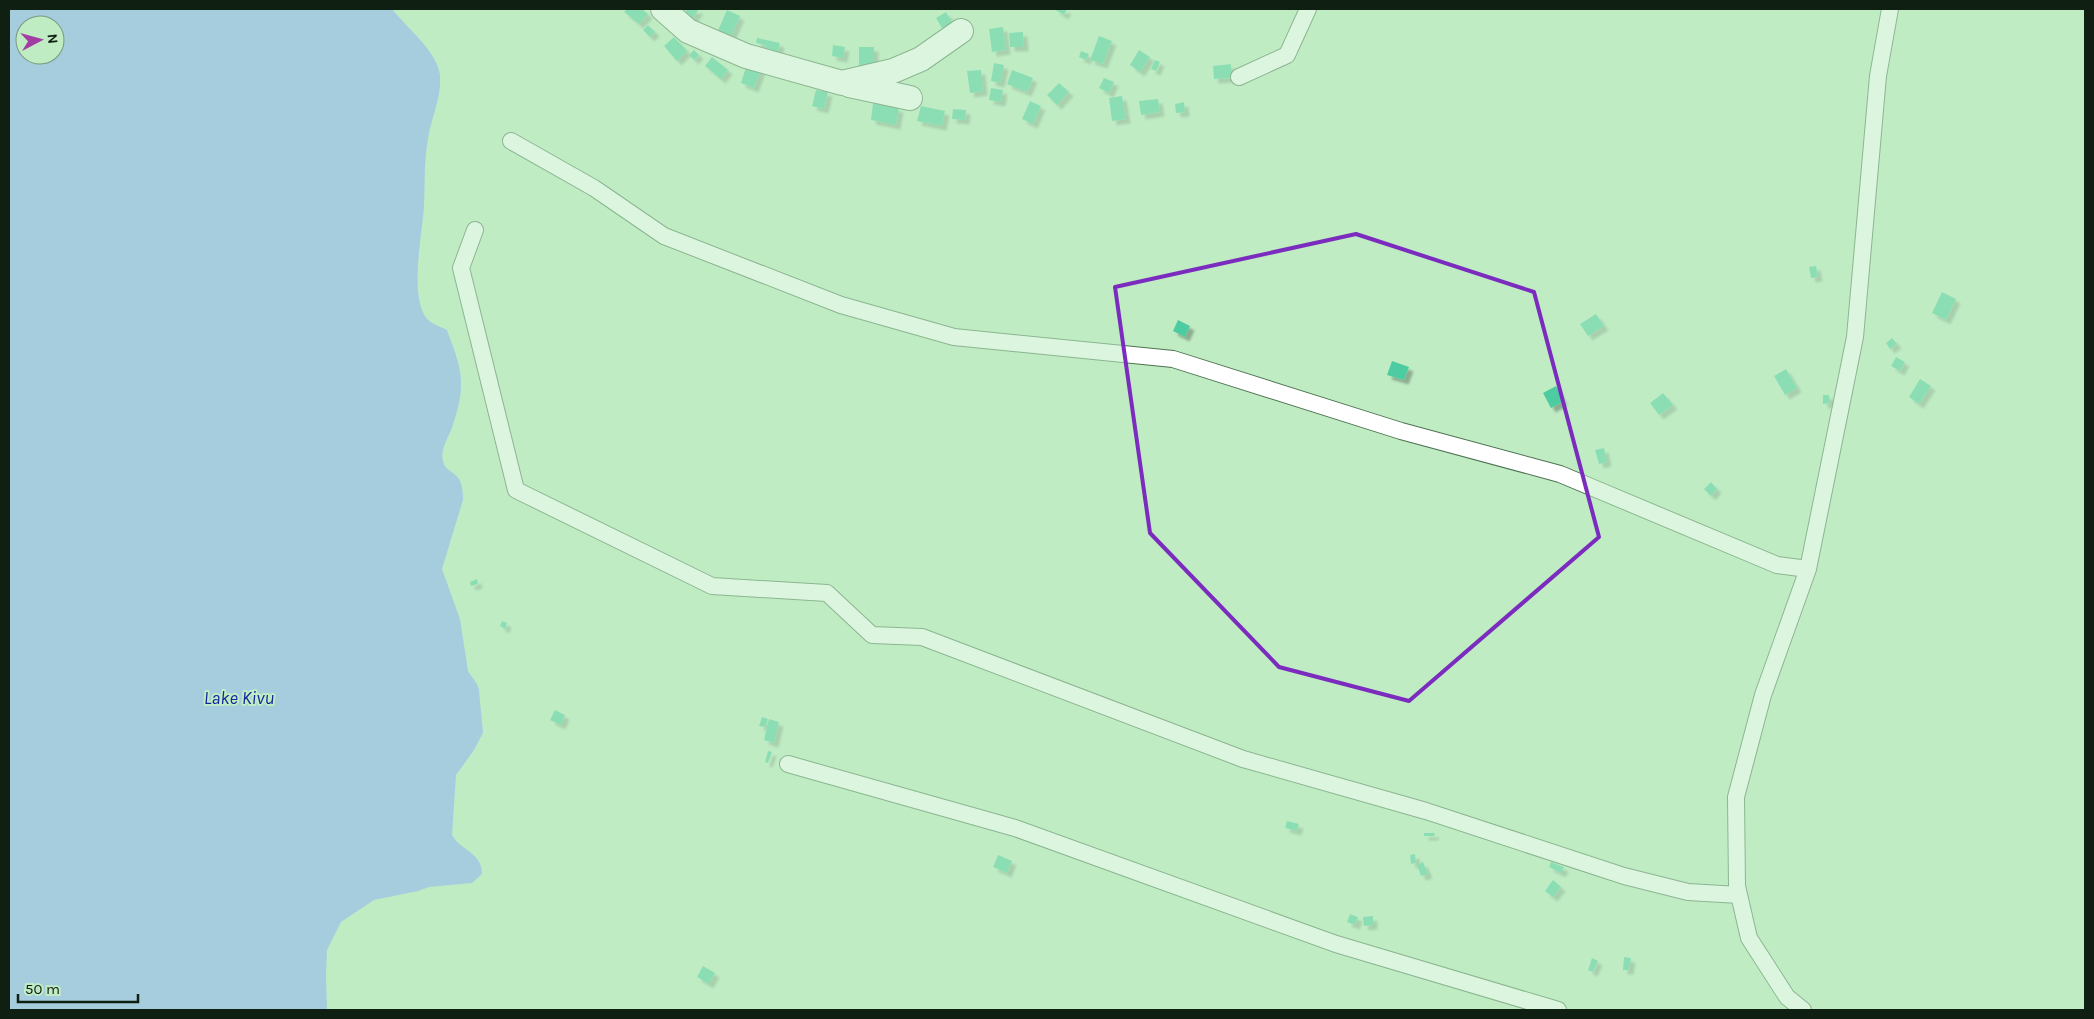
<svg xmlns="http://www.w3.org/2000/svg" width="2094" height="1019" viewBox="0 0 2094 1019" font-family="Karla,sans-serif">
	<style>
		.water { fill: #86a7fb; fill-rule: evenodd }
		.building { fill: #4ecca1; filter: url(#shadow) }
		.lines { fill: none; stroke-linecap: round; stroke-linejoin: round }
		.street-casing { stroke: #4c7350; stroke-width: 18 }
		.secondary-casing { stroke: #4c7350; stroke-width: 26 }
		.street { stroke: #fff; stroke-width: 16 }
		.secondary { stroke: #fff; stroke-width: 24 }
		.marked { fill: none; stroke: #7b2cbf; stroke-width: 4; stroke-linejoin: round }
		.labels { text-anchor: middle; stroke-width: 4; stroke-linejoin: round; paint-order: stroke }
		.water-label { font-size: 18px; font-style: italic; fill: #14259d; stroke: #c0ecc4 }
	</style>
	<defs>
		<filter id="shadow"><feDropShadow dx="4.5" dy="4.5" stdDeviation="1" flood-color="#0004"/></filter>
	</defs>
	<rect width="100%" height="100%" fill="#c0ecc4"/>
	<path class="water" d="M9,9h383c15,19 45,42 48,66 2,22 -9,43 -12,64 -4,22 -3,45 -4,68 -2,28 -14,85 1,109 6,9 13,9 22,14 6,17 15,37 14,56 0,14 -5,29 -9,42 -4,10 -12,22 -9,33 3,15 21,7 20,39l-21,69 18,50 8,52 9,13 2,6 4,43 -9,17 -18,25 -4,60c9,16 30,17 30,39l-10,9 -43,4 -11,4 -44,9 -33,22 -14,28 -1,25 1,35h-318zM25,25h30v30h-30z"/>
	<path class="building" d="M627,9h15l6,5 -9,10 -15,-12z
		M687,9h12l-9,14 -8,-5z
		M1054,9h13l-3,6z
		M727,10l13,6 -12,27 -13,-6z
		M946,12l10,17 -10,6 -10,-17z
		M648,25l7,7 -5,5 -7,-7z
		M1003,27l3,23 -14,2 -3,-23z
		M1023,32l1,15h-14l-1,-14z
		M1099,36l13,5 -9,23 -13,-4z
		M674,37l13,14 -10,10 -13,-15z
		M757,38l23,5 -3,13 -13,-3 2,-8 -10,-2z
		M833,45l12,2 -2,11 -11,-2z
		M859,47h15v20h-15z
		M694,50l5,5 -5,5 -5,-5z
		M1139,50l11,7 -10,15 -10,-7z
		M1081,51l8,3 -3,6 -7,-3z
		M712,57l16,13 -7,9 -16,-13z
		M1155,60l5,2 -4,9 -5,-2z
		M994,63l10,2 -4,18 -9,-2z
		M747,64l14,5 -7,19 -13,-5z
		M1231,64l1,14 -18,1 -1,-13z
		M981,70l2,21 -13,2 -3,-22z
		M1012,70l21,8 -6,14 -20,-8z
		M1104,78l10,4 -5,11 -10,-5z
		M1059,83l10,9 -12,13 -10,-10z
		M991,88l12,2 -2,12 -12,-2z
		M816,90l12,2 -4,17 -12,-3z
		M1122,96l4,23 -14,2 -3,-23z
		M1158,99l2,13 -19,3 -2,-14z
		M1030,101l11,5 -8,18 -11,-5z
		M1184,102l1,10 -9,1 -1,-9z
		M873,103l26,5 -3,17 -25,-5z
		M921,106l24,5 -3,15 -25,-5z
		M953,109l13,1 -1,10 -13,-1z
		M1816,266l2,11 -7,1 -2,-11z
		M1942,292l14,7 -10,21 -14,-7z
		M1596,314l8,12 -16,10 -8,-12z
		M1178,320l12,6 -5,11 -12,-6z
		M1892,338l5,6 -7,5 -4,-6z
		M1896,357l9,5 -5,9 -9,-5z
		M1392,361l17,6 -5,13 -17,-5z
		M1786,369l11,19 -12,7 -11,-19z
		M1920,379l11,7 -12,18 -10,-7z
		M1556,386l8,15 -13,7 -8,-15z
		M1663,393l10,12 -14,10 -9,-12z
		M1823,395h6l1,8 -7,1z
		M1604,448l3,14 -8,2 -4,-14z
		M1711,482l6,7 -6,7 -7,-7z
		M477,579l1,5 -7,2 -1,-4z
		M502,621l5,2 -2,6 -5,-3z
		M555,710l10,5 -4,10 -11,-5z
		M762,717l6,2 -3,8 -6,-1z
		M769,719l10,3 -5,21 -10,-3z
		M768,751l4,1 -4,11 -3,-1z
		M1287,821l12,3 -2,7 -12,-3z
		M1424,833h11l-1,3h-10z
		M1415,854l1,9 -5,1 -1,-9z
		M998,855l14,6 -5,12 -14,-6z
		M1423,862l5,12 -7,2 -4,-11z
		M1551,862l13,5 -3,6 -12,-6z
		M1553,880l8,7 -8,10 -8,-6z
		M1350,914l8,3 -3,8 -8,-3z
		M1373,916v9l-9,1 -1,-9z
		M1624,957l7,1 -2,12h-6z
		M1592,958l6,3 -5,11 -5,-2z
		M703,966l12,7 -6,11 -12,-7z"/>
	<g class="lines">
		<defs>
			<path id="street" d="M1239,77l48,-22 21,-46
				M511,141l83,47 70,48 177,69 113,32 219,22 228,72 159,43 217,91 31,4
				M475,230l-14,38 55,222 196,96 115,7 45,42 50,2 321,122 183,52 198,65 64,16 51,3
				M788,764l227,64 321,116 222,66
				M1803,1010l-16,-13 -38,-59 -12,-52 -1,-89 27,-102 45,-126 47,-232 23,-261 12,-67"/>
			<path id="secondary" d="M663,9l25,22 58,25 96,27 51,-12 28,-12 40,-28
				M849,85l61,13"/>
		</defs>
		<use href="#street" class="street-casing"/>
		<use href="#secondary" class="secondary-casing"/>
		<use href="#street" class="street"/>
		<use href="#secondary" class="secondary"/>
	</g>
	<path d="M0 0H2094V1019H0ZM1356,234l178,58 65,245 -190,164 -130,-34 -129,-134 -35,-246z" fill="#c0ecc4" fill-opacity=".55" fill-rule="evenodd"/>
	<path class="marked" d="M1356,234l178,58 65,245 -190,164 -130,-34 -129,-134 -35,-246z"/>
	<g class="labels">
		<g class="water-label">
			<text x="239" y="704">Lake Kivu</text>
		</g>
	</g>
	<rect width="2094" height="1019" fill="none" stroke="#0f1f11" stroke-width="20"/>
	<g transform="translate(40 40) rotate(84)"><circle r="24" fill="#c0ecc4" stroke="#799a7c"/>
	<path d="M0-4L9 19L0 12L-9 19Z" fill="#a23ea3"/>
	<text y="-8" font-size="14" font-weight="bold" text-anchor="middle" fill="#0f1f11">N</text>
	</g>
	<path d="M18 994v8h120v-8" fill="none" stroke="#0f1f11" stroke-width="2.5"/>
	<text x="25" y="994" font-size="15" fill="#0f1f11" stroke="#c0ecc4" stroke-width="4" paint-order="stroke">50 m</text>
</svg>
